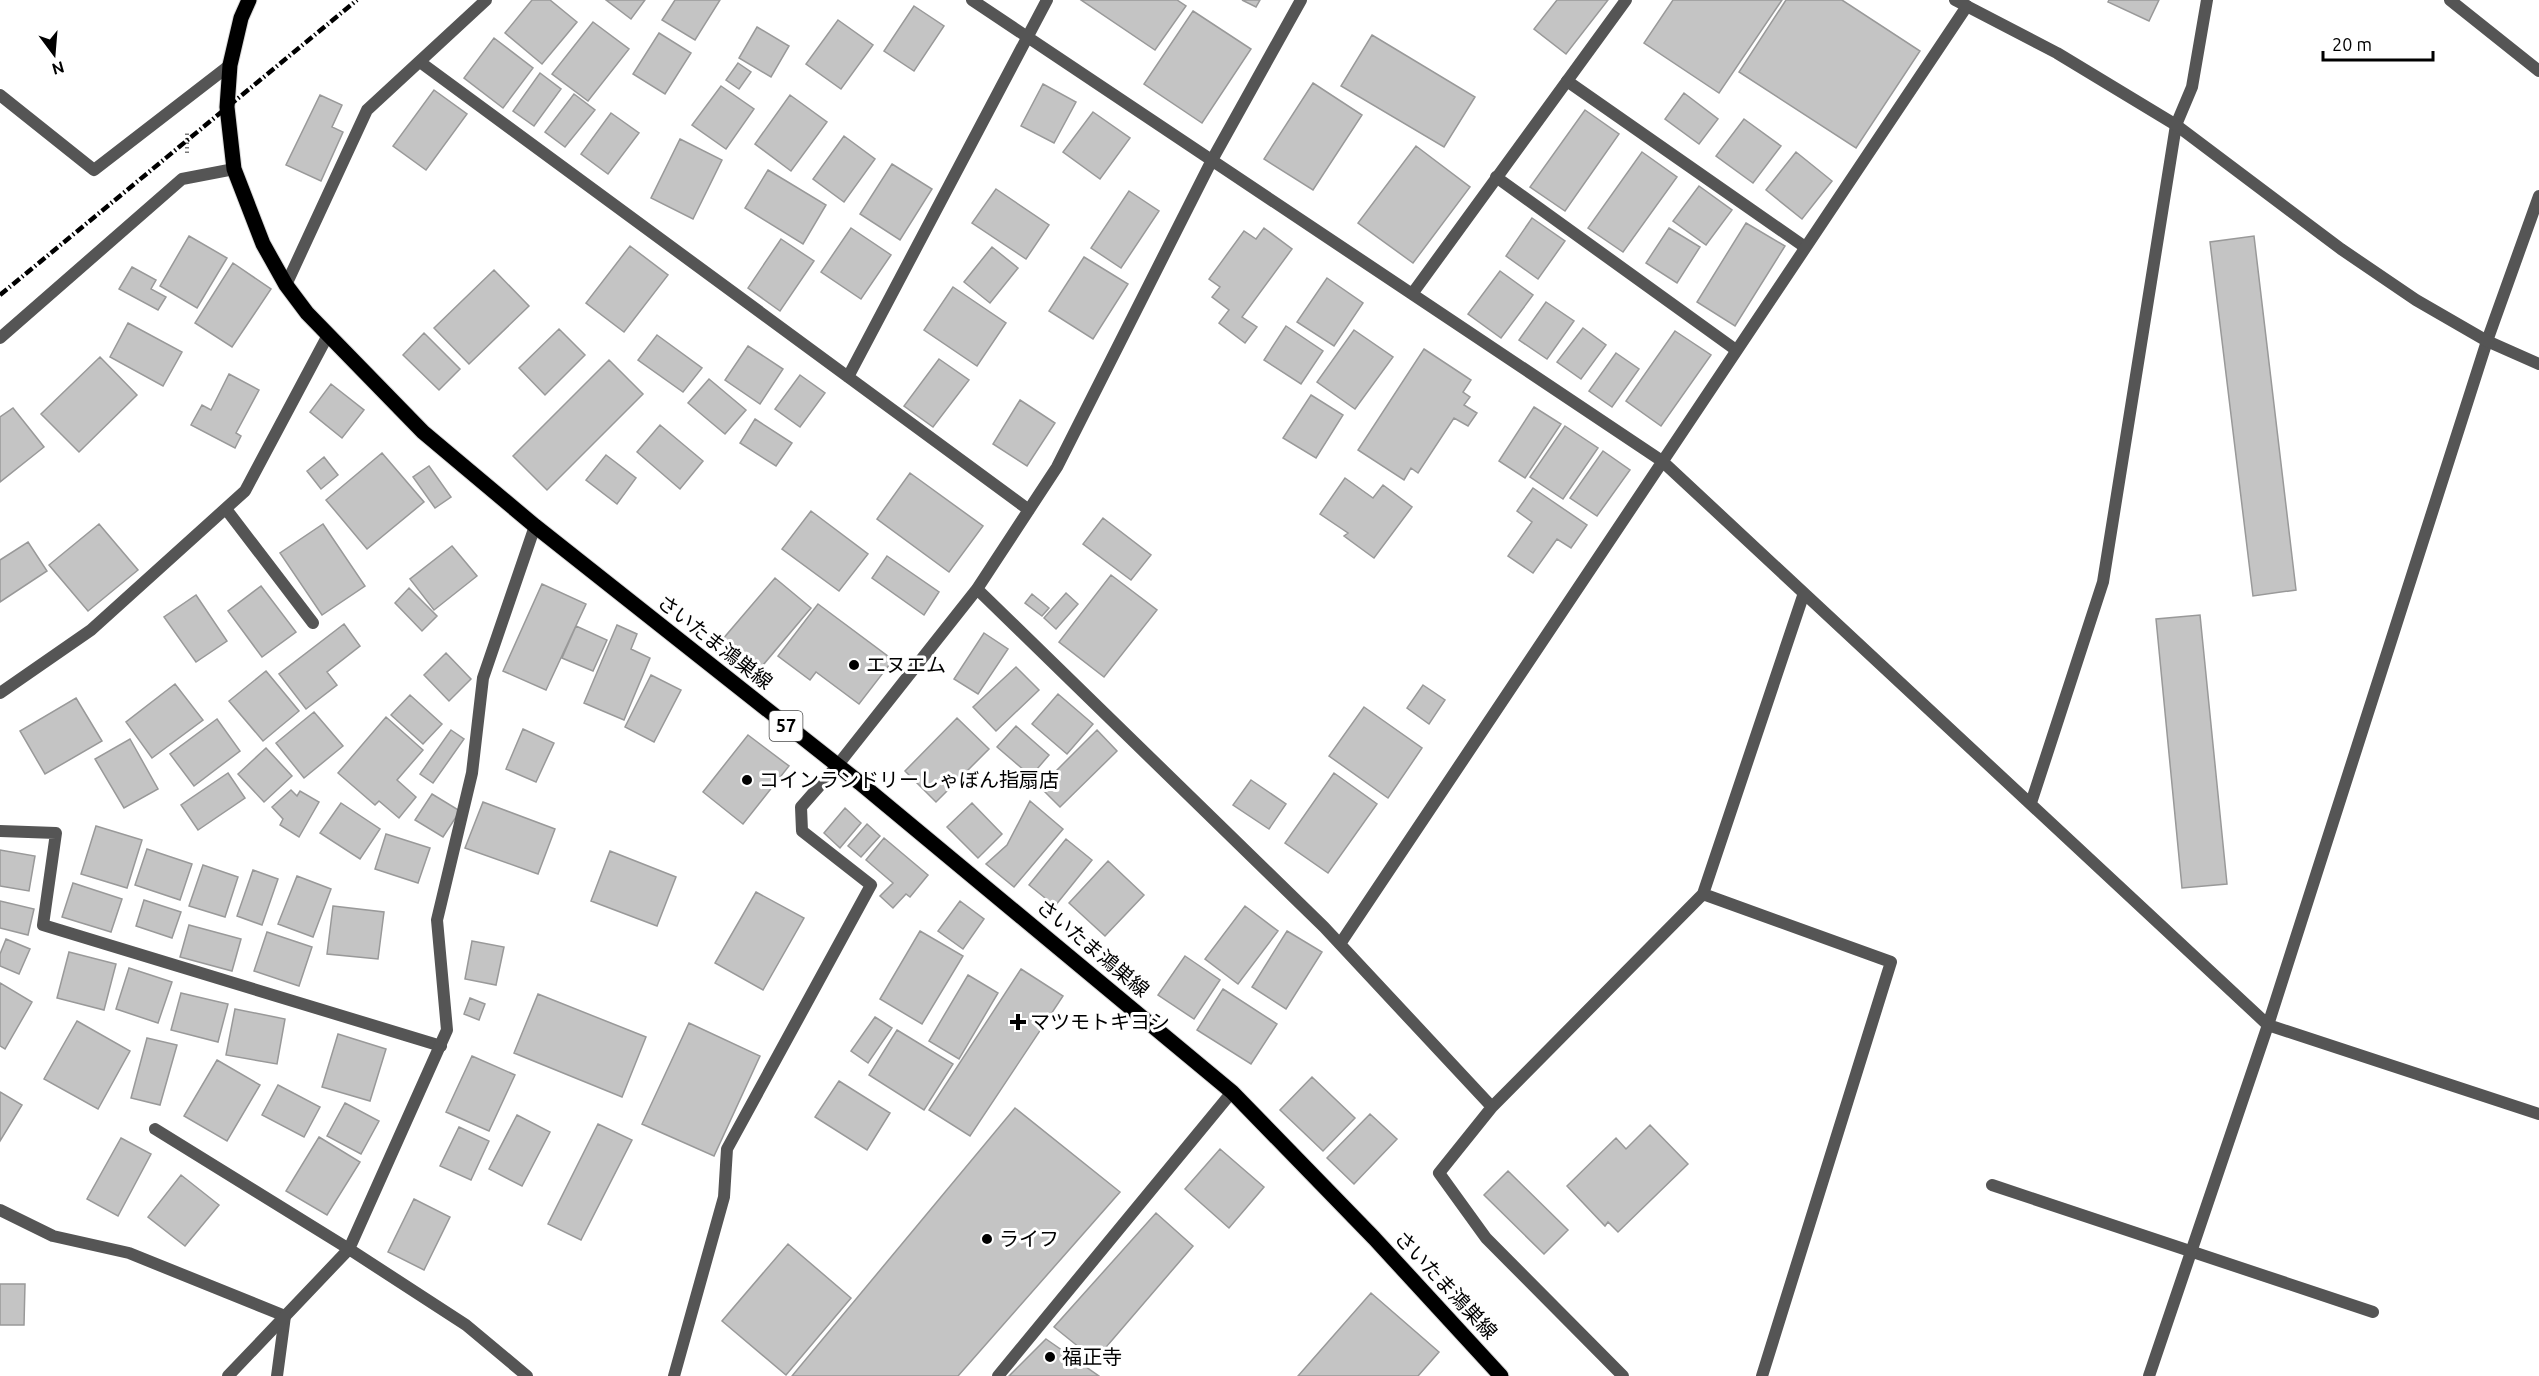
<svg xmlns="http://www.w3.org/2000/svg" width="2539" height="1376" viewBox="0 0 2539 1376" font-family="Ubuntu,'Noto Sans JP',sans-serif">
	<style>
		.building { fill: #c4c4c4; stroke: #999; stroke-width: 1.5 }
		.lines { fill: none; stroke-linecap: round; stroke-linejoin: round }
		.primary-casing { stroke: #dbdbdb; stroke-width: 17 }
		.path { stroke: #777; stroke-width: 4; stroke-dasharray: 1.5 3; stroke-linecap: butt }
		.service { stroke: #555; stroke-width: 12 }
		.minor { stroke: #555; stroke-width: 12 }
		.tertiary { stroke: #555; stroke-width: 12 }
		.primary { stroke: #000; stroke-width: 15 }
		.rail { stroke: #000; stroke-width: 4.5; stroke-dasharray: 9 3 1.5 3; stroke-linecap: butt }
		.poi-dot { fill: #000; stroke: #fff; stroke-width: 2 }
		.labels { text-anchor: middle; stroke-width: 6; stroke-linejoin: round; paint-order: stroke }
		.shield { fill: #fff; stroke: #4c4c4c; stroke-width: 1.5 }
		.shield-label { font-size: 18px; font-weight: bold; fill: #000 }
		.street-label { font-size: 20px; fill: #000; stroke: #fff }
		.poi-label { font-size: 20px; fill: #000; stroke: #fff; text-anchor: start }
	</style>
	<rect width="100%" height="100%" fill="#fff"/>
	<path class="building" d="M532,0h18l27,22 -35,42 -37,-31z
		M606,0h39l-14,19z
		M675,0h45l-25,40 -33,-20z
		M1081,0h96l9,6 -31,44z
		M1242,0h18l-4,7z
		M1557,0h51l-42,54 -32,-25z
		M1673,0h109l-63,93 -75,-50z
		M1786,0h56l78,51 -64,97 -117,-76z
		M2109,0h50l-10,21 -41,-19z
		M914,6l30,20 -30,45 -30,-20z
		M1193,11l58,38 -49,74 -58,-39z
		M838,20l35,25 -32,44 -35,-25z
		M593,22l36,27 -41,52 -36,-27z
		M757,27l32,19 -18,31 -32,-19z
		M659,33l32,20 -26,41 -32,-20z
		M1372,35l103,62 -31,50 -103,-61z
		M494,38l39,30 -30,40 -39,-30z
		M738,63l13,9 -12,17 -13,-9z
		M540,73l21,16 -27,37 -21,-15z
		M1313,83l49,32 -49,75 -49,-31z
		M1043,84l33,18 -22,41 -33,-17z
		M721,86l33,23 -28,40 -34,-24z
		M434,90l33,24 -41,56 -33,-24z
		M1684,93l34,26 -19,25 -34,-25z
		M574,94l21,16 -30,37 -20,-15z
		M320,95l22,10 -10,22 11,5 -22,49 -35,-16z
		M790,95l37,27 -36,49 -36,-27z
		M1585,110l34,24 -54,77 -35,-24z
		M1093,112l37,26 -30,41 -37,-27z
		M611,113l28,20 -31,41 -27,-20z
		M1744,119l37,27 -28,37 -37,-27z
		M844,136l31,23 -31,43 -31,-23z
		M680,139l42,21 -29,59 -42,-21z
		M1416,146l54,41 -57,76 -55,-40z
		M1642,152l35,25 -54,75 -35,-24z
		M1796,152l36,29 -30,38 -36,-29z
		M892,164l40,25 -32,51 -40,-26z
		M768,170l58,35 -23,39 -58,-36z
		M1699,186l33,24 -26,35 -33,-24z
		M996,189l53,36 -23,34 -54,-36z
		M1129,191l30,20 -38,57 -30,-20z
		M1532,218l33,23 -27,38 -32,-23z
		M1746,223l39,23 -50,80 -38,-24z
		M851,228l40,27 -30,44 -40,-27z
		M1264,228l28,21 -50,68 15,10 -12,16 -26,-20 10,-13 -17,-13 8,-10 -11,-8 35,-48 12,8z
		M1669,228l31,19 -23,36 -31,-20z
		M189,236l38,22 -30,50 -37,-22z
		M2254,236l42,354 -43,6 -43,-354z
		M781,239l33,22 -34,50 -32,-23z
		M630,246l38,29 -44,57 -38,-29z
		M992,247l26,21 -28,35 -26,-21z
		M1084,257l44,27 -35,55 -44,-28z
		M233,263l38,26 -39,58 -37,-24z
		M132,267l24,13 -5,9 15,8 -8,13 -39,-21z
		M494,270l35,36 -60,58 -35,-36z
		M1500,271l33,24 -32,43 -33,-24z
		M1327,278l36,25 -29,43 -37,-24z
		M953,287l53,36 -29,43 -53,-36z
		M1546,302l28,19 -27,38 -28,-19z
		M128,323l54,29 -19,34 -53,-29z
		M1286,326l37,25 -22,33 -37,-24z
		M1583,328l23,17 -25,34 -24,-17z
		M559,329l26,26 -40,40 -26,-27z
		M1354,330l39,27 -38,52 -38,-27z
		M1675,331l36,24 -50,71 -35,-25z
		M424,333l36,36 -21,21 -36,-35z
		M657,335l45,33 -19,24 -45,-32z
		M748,346l35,23 -23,35 -35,-24z
		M1424,349l47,31 -8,12 7,5 -6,8 13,8 -9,13 -14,-8 -36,55 -7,-5 -7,12 -46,-30z
		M1616,353l23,16 -27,38 -23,-16z
		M100,357l37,38 -58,57 -38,-38z
		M939,359l30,21 -36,47 -29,-21z
		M609,360l34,34 -96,96 -34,-34z
		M229,374l30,16 -23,43 5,3 -6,12 -44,-23 11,-20 9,5z
		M800,375l25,18 -25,34 -25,-18z
		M709,379l37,31 -21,24 -37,-31z
		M331,384l33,26 -22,28 -32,-26z
		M1311,395l32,20 -27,43 -33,-20z
		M1020,400l35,23 -28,43 -34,-22z
		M1534,407l27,17 -36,54 -26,-17z
		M13,408l31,39 -44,35v-65z
		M755,419l37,24 -16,23 -36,-23z
		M660,425l43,36 -23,28 -43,-37z
		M1565,426l33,22 -35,51 -33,-22z
		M1603,451l27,19 -33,46 -27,-18z
		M382,453l42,49 -57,47 -41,-49z
		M606,455l30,23 -19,26 -31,-24z
		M324,457l14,18 -17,14 -14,-18z
		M429,466l22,31 -16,11 -22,-31z
		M910,473l73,53 -34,46 -72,-53z
		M1345,478l28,20 10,-13 29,22 -38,51 -30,-22 4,-3 -28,-19z
		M1533,488l54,37 -16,23 -14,-9 -24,34 -25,-17 24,-34 -15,-11z
		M811,511l57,43 -29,37 -57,-42z
		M1103,518l48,37 -20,25 -48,-36z
		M99,524l39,46 -50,41 -39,-46z
		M323,524l42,62 -43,29 -42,-62z
		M28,542l19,29 -47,31v-42z
		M452,546l25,30 -43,34 -24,-31z
		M887,556l52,36 -15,23 -52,-37z
		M1111,575l46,35 -53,67 -45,-35z
		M775,578l36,30 -53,63 -36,-31z
		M542,584l44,20 -40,86 -43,-19z
		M261,586l35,46 -34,25 -34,-46z
		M409,588l28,28 -15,15 -27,-28z
		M1066,593l12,11 -22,25 -12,-11z
		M1032,594l17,14 -7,8 -17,-13z
		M196,595l31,46 -31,21 -32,-45z
		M818,604l75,56 -34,44 -43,-32 -6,8 -32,-24z
		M2200,615l27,269 -45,4 -26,-269z
		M344,624l16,22 -33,26 10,13 -31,24 -27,-35z
		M617,625l20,9 -6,15 19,9 -26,62 -40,-17z
		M576,626l31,14 -14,31 -31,-13z
		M984,633l24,16 -30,45 -24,-15z
		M446,653l25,26 -22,22 -25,-26z
		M1016,667l23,23 -43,41 -23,-24z
		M266,671l33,40 -36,30 -34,-40z
		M651,675l30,15 -27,52 -29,-15z
		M175,684l28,36 -51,38 -26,-36z
		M1423,685l22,15 -16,24 -22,-16z
		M1058,694l35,30 -26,30 -35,-30z
		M410,695l32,29 -19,20 -32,-29z
		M76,698l26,43 -57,33 -25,-43z
		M1364,707l58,41 -34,50 -59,-42z
		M314,712l29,34 -39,32 -28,-35z
		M386,717l37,33 -26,30 19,17 -17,21 -20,-17 -4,4 -37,-32z
		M957,718l32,31 -53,53 -31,-31z
		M217,719l23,32 -46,35 -24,-32z
		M1016,726l33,29 -18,21 -34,-29z
		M523,729l31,14 -18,39 -30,-13z
		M451,730l13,9 -31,44 -13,-9z
		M1097,730l20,21 -57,56 -20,-20z
		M748,735l41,31 -46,58 -40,-32z
		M130,739l28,50 -34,19 -29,-49z
		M266,748l26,28 -28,26 -26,-28z
		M228,773l17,25 -47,32 -17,-25z
		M1334,773l43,31 -49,69 -43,-30z
		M1251,780l35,24 -17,25 -36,-24z
		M291,790l6,6 3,-5 19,11 -20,35 -19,-12 3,-6 -11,-12z
		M432,794l28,17 -17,26 -28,-17z
		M1030,801l33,28 -49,58 -28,-23 21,-19z
		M483,802l72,27 -17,45 -73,-26z
		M341,803l39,26 -20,30 -40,-26z
		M972,803l30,31 -24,24 -31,-31z
		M845,808l16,15 -21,25 -16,-15z
		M867,824l13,12 -19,21 -13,-11z
		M96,826l46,14 -15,48 -46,-14z
		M386,834l44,14 -12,35 -43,-14z
		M884,838l44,37 -18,22 -4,-3 -13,14 -13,-12 13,-13 -27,-23z
		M1066,839l26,21 -37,46 -26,-21z
		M147,849l45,15 -12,36 -45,-15z
		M0,850l35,6 -6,35 -29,-5z
		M610,851l66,26 -19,49 -66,-25z
		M1108,861l36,34 -39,41 -36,-33z
		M203,865l35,12 -13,40 -36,-11z
		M253,870l25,9 -16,46 -25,-9z
		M297,876l34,13 -18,48 -35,-13z
		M73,883l49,16 -11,33 -49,-15z
		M756,892l48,26 -41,72 -48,-27z
		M144,900l37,12 -9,26 -36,-12z
		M0,901l34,8 -6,26 -28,-7z
		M960,901l24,18 -21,30 -25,-18z
		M333,906l51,6 -6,47 -51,-5z
		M1245,906l33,25 -40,53 -33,-25z
		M189,925l52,14 -9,32 -52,-14z
		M920,931l43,25 -41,68 -42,-25z
		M1287,931l35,21 -36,57 -34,-22z
		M267,932l45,15 -13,39 -45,-15z
		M6,939l24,10 -11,25 -19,-8v-12z
		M472,941l32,6 -8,38 -31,-6z
		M69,952l47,12 -12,46 -47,-12z
		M1185,956l35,24 -26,39 -36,-24z
		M129,968l43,14 -14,41 -42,-14z
		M1021,969l42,27 -93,140 -41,-26z
		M968,975l30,18 -39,66 -30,-18z
		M0,983l32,19 -27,47 -5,-3z
		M1223,989l54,35 -26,40 -54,-34z
		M181,993l47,11 -10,38 -47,-12z
		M538,994l108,43 -24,60 -108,-44z
		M470,998l15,6 -6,16 -15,-6z
		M235,1009l50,10 -8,45 -51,-9z
		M875,1017l17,11 -24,35 -17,-12z
		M77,1021l53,30 -32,58 -54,-30z
		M689,1023l71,33 -46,100 -72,-32z
		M897,1030l56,34 -29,46 -55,-35z
		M338,1034l48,15 -16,52 -48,-14z
		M147,1038l30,7 -17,60 -29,-7z
		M472,1056l43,19 -26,56 -43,-19z
		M217,1060l43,25 -33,56 -43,-25z
		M1312,1077l43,41 -32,33 -43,-41z
		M839,1081l51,32 -23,37 -52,-33z
		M278,1085l42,22 -16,30 -42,-22z
		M0,1092l22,13 -22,36z
		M345,1103l34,18 -18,33 -34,-18z
		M1015,1108l105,84 -162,184h-166z
		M1370,1114l27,25 -43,45 -27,-26z
		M517,1115l33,17 -28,54 -33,-17z
		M598,1124l34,16 -51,100 -33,-16z
		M1650,1125l38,39 -70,68 -10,-10 -3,4 -38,-40 49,-48 10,11z
		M459,1127l30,14 -18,39 -31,-14z
		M319,1137l41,25 -33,53 -41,-24z
		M121,1138l30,16 -33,62 -31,-17z
		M1220,1149l44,38 -35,41 -44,-39z
		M1508,1171l60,59 -24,24 -60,-59z
		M181,1175l38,30 -34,41 -37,-29z
		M414,1199l36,18 -26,53 -36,-18z
		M1156,1213l37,33 -98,114 -41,-33z
		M788,1244l63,54 -65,77 -64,-54z
		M0,1284h25l-1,41h-24z
		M1371,1293l68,59 -21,24h-120z
		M1046,1339l53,37h-90z"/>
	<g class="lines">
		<defs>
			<path id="primary" d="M249,0l-8,18 -11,47 -3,42 7,62 29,75 23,41 21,28 116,119 112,94 325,257 372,309 142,146 127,138"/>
		</defs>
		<use href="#primary" class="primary-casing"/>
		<path class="path" d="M187,153v-22"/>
		<path class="service" d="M1567,81l238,166
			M1496,177l240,173
			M226,509l87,114
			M0,831l56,2 -13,92 398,121
			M1992,1185l381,127
			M0,1210l53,26 76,17 156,63 -8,60"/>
		<path class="minor" d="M972,0l690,461 606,564 271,89
			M2450,0l89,71
			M420,62l609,448
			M0,95l94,75 136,-105
			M286,285l81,-175 119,-110
			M1412,294l214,-294
			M0,338l182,-159 52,-10
			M848,377l199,-377
			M977,589l347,338 168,180
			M0,693l91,-63 154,-139 83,-156
			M2031,803l72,-221 73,-457 16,-38 15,-87
			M1703,894l188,68 -129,414
			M1340,944l627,-938
			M155,1129l194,120 117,76 61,51
			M228,1376l121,-127 98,-219 -10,-110 35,-147 11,-95 52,-152
			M674,1376l50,-179 3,-48 144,-264 -69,-54 -1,-24 36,-41 140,-177 80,-122 155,-307 89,-160
			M998,1376l234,-284
			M1623,1376l-137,-138 -47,-65 53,-66 211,-213 101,-301
			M2149,1376l119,-351 219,-684 52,-145"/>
		<path class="tertiary" d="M1955,0l102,53 119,72 165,124 75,51 71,41 52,23"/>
		<use href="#primary" class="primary"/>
		<path class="rail" d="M0,295l357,-295"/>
	</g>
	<g class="poi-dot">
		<circle cx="854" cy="665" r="6"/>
		<circle cx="747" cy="780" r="6"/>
		<path d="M1015 1013h6v6h6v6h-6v6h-6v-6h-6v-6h6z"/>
		<circle cx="987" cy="1239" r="6"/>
		<circle cx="1050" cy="1357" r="6"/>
	</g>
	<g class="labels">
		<rect class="shield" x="769.5" y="711" width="33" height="30" rx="4.5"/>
		<g class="shield-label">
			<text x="786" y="732">57</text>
		</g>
		<g class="street-label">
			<text transform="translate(715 642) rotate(38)" y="7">さいたま鴻巣線</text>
			<text transform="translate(1093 948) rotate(40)" y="7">さいたま鴻巣線</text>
			<text transform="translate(1446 1285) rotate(47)" y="7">さいたま鴻巣線</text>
		</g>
		<g class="poi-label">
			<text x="866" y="672">エヌエム</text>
			<text x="759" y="787">コインランドリーしゃぼん指扇店</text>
			<text x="1030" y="1029">マツモトキヨシ</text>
			<text x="999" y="1246">ライフ</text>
			<text x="1062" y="1364">福正寺</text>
		</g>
	</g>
	<g transform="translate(54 54) rotate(164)" stroke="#ffffff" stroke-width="4.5" paint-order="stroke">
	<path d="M0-4.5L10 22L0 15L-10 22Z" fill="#000000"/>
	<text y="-9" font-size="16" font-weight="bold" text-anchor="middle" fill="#000000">N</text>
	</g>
	<path d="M2323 51v9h110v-9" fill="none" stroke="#000000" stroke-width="3"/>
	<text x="2332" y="51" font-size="18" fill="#000000" stroke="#ffffff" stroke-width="4.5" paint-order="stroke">20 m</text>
</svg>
